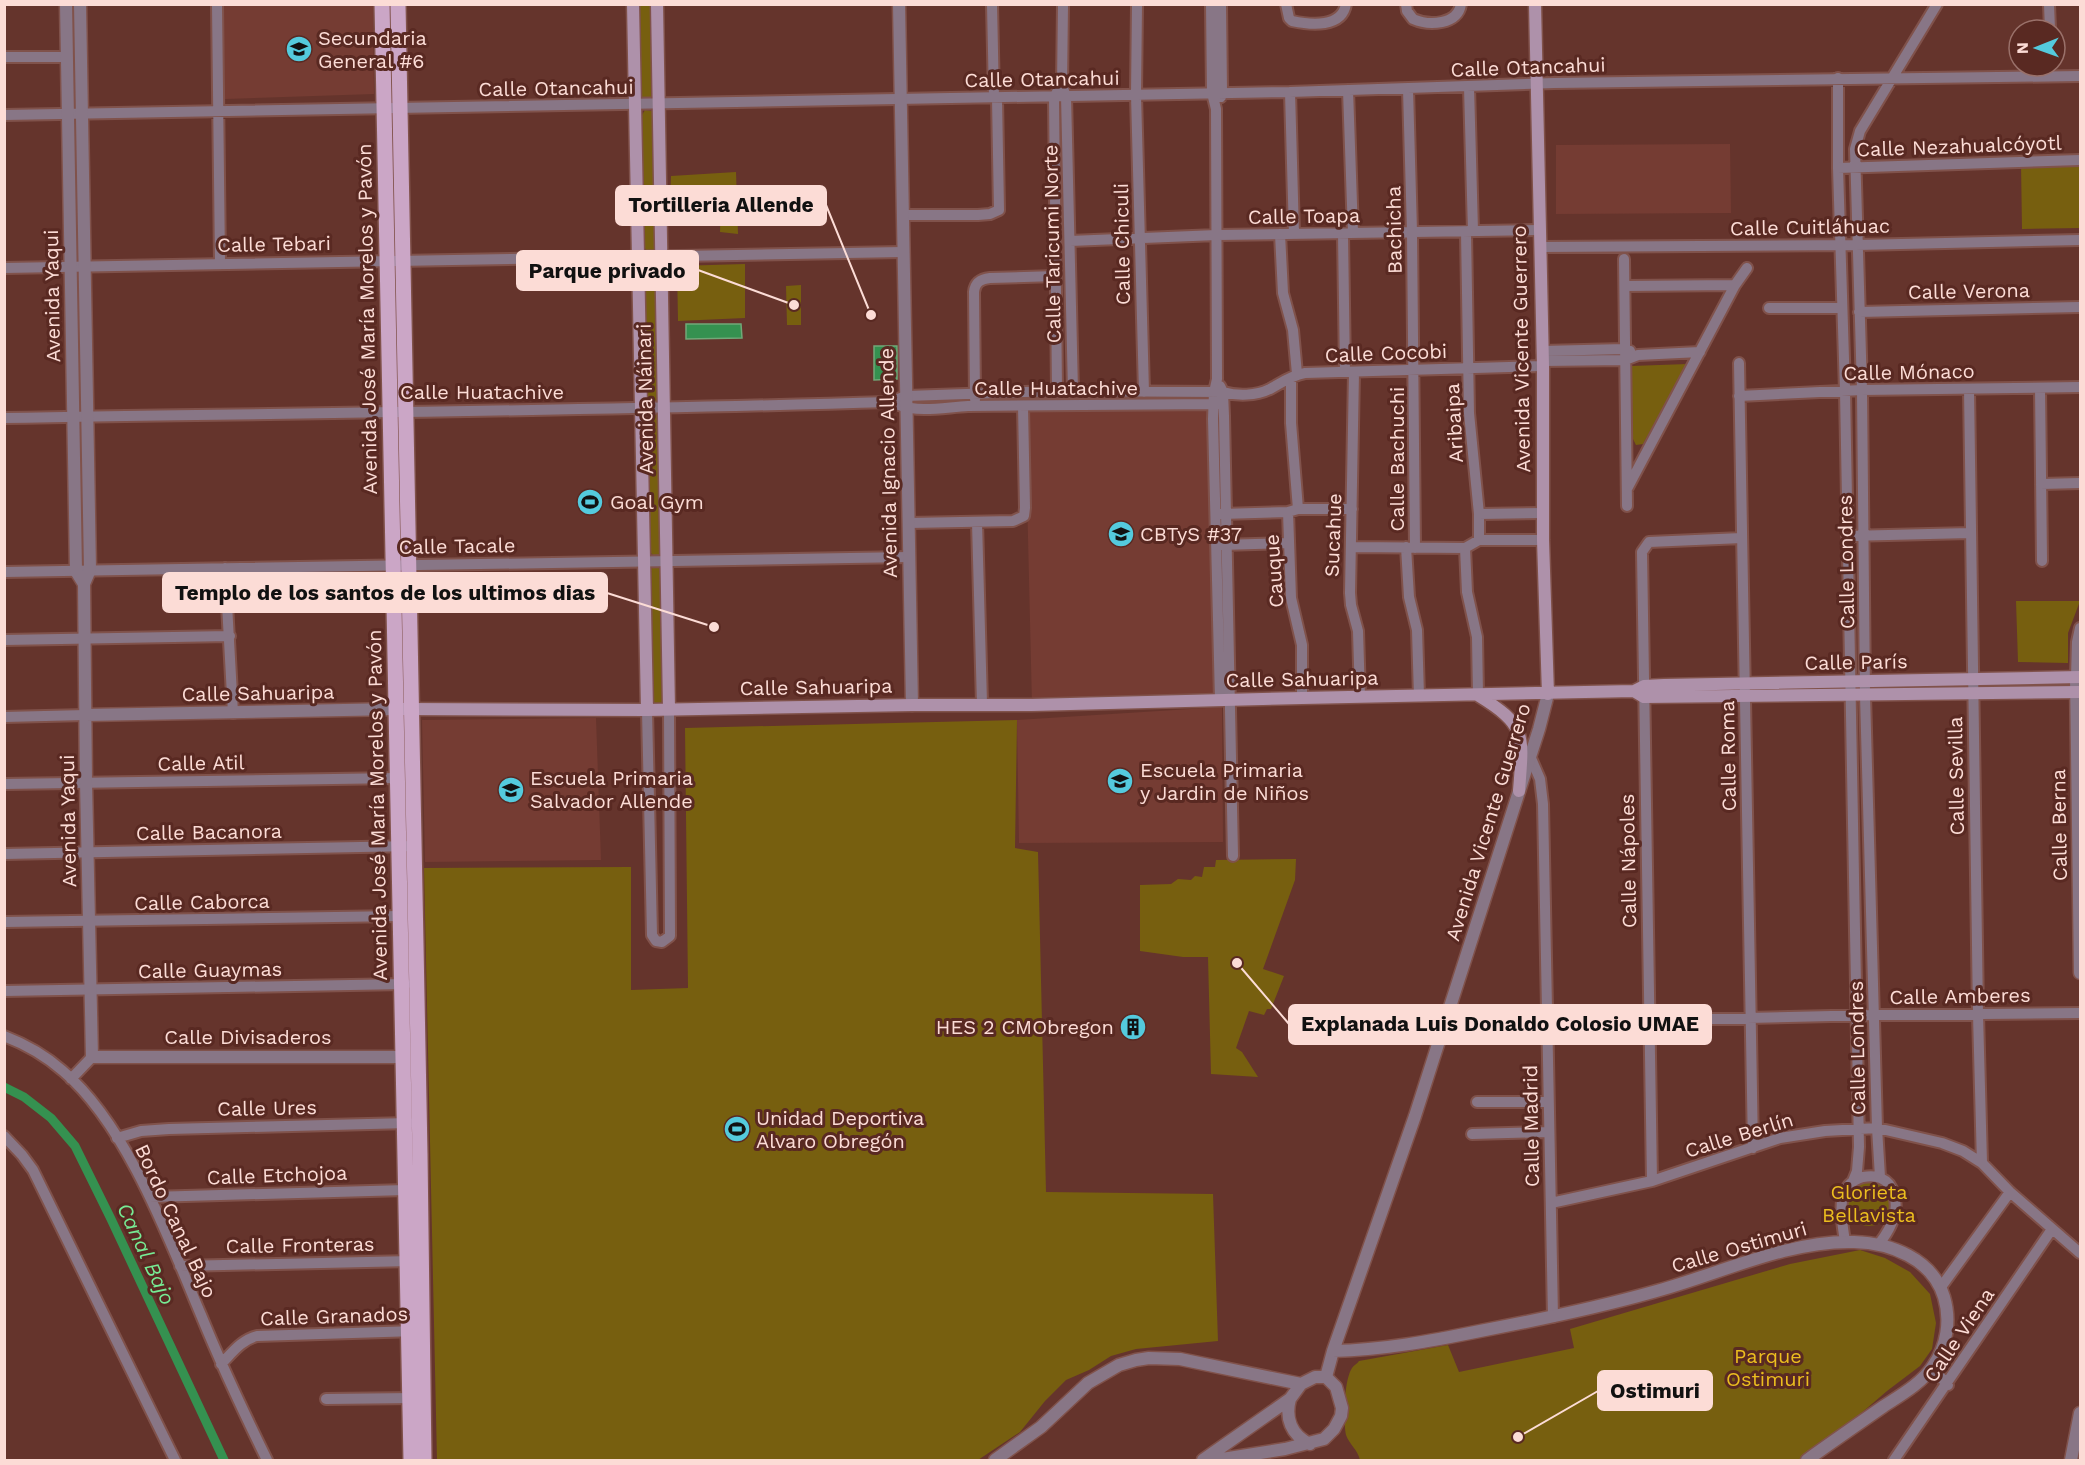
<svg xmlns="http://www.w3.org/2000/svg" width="2085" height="1465" viewBox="0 0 2085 1465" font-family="'Work Sans',sans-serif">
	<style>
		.built { fill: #753c33 }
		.green { fill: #775f0f }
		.water { fill: #359150; stroke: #71a878; stroke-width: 1.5 }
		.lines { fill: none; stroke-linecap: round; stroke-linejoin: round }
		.canal { stroke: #359150; stroke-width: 9 }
		.minor-casing { stroke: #80524b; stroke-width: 14 }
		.tertiary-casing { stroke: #80524b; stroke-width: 15 }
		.secondary-casing { stroke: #80524b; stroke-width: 15 }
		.primary-casing { stroke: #80524b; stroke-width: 18 }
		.minor { stroke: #887686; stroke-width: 10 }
		.tertiary { stroke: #887686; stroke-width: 12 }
		.secondary { stroke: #ae91aa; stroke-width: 12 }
		.primary { stroke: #cba6c6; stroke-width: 15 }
		.labels { text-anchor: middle; stroke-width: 6; stroke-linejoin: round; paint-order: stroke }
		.poi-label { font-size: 20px; fill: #fcdcd6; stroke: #592922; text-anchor: start }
		.street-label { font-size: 20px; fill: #fcdcd6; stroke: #592922 }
		.park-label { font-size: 20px; fill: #ecbe1f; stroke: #592922 }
		.water-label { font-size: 21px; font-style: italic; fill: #77eb94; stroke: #592922 }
		.leader { fill: none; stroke: #fcdcd6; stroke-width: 2 }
		.callout-dot { fill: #fcdcd6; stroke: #592922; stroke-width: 2 }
		.callout { fill: #fcdcd6; stroke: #fcdcd6; stroke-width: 2 }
		.callout-label { font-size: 21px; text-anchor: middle; font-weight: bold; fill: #111 }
	</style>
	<rect width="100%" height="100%" fill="#65342c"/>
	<path class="built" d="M223,5h150l1,89 -149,5z
		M1730,144l1,69 -175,1v-69z
		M1216,395l-4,22 16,282 -196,6 -7,-294 175,-2z
		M1222,707l1,135 -204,1 -2,-123z
		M596,718l5,142 -176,2 -3,-142z"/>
	<path class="green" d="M637,5h16v93l-3,3 -5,-1 -5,-5z
		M645,110l7,1 3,4 1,134 -2,3h-6l-5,-6 -3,-128z
		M2080,163v65l-58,1 -1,-65z
		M736,172l2,62 -18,-2 1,-32 -51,3 1,-27z
		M648,263h8l4,138 -3,3h-6l-5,-5 -3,-129z
		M745,264v54l-67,3 -1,-55z
		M801,285v40h-14l-1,-39z
		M1688,364l-45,80 -7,1 -3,-6 -2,-73z
		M651,415h7l4,138 -3,3h-5l-5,-5 -3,-129z
		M653,566h7l3,4 1,134 -8,3 -5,-5 -3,-129z
		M2016,601h64l-12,32v30l-50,-1z
		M1017,720l-2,128 23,4 8,340 167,2 5,147 -82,8 -25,7 -22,14 -23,10 -21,21 -25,31 -42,28h-541l-13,-592 207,-1v123l57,-2 -3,-260z
		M1296,859l-1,21 -32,89 21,7 -13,33h-4l-3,6 -15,-4 -13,37 6,4 16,25 -47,-3 -3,-117h-25l-43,-6v-66l31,-1 7,-5 13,1 4,-4 7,1 2,-10h11l1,-7z
		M1846 1203a23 23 0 1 1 46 0a23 23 0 1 1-46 0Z
		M1860,1250l25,8 25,14 20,22 6,29 -4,26 -12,17 -33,25 -49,42 -39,27h-439c-2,-10 -11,-16 -14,-25 -3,-14 -2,-55 6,-67 2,-3 5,-4 7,-7l89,-16 11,27 115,-24 -4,-19 220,-65z"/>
	<path class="water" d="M686,324h55l1,14 -56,1z
		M874,346h23v33l-23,1z"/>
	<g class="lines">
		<path class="canal" d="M4,1087l20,10 27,21 24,28 36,73 113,241"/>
		<defs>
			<path id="minor" d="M217,4l3,259
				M992,4l2,94
				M1063,4l-1,82 4,10 7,295
				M1137,4l-1,91 8,297
				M1211,4l1,89 4,16 1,270 -3,13 -1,27 7,281
				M1286,4l3,14 3,3c19,4 50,7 54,-17
				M1406,4l1,7 6,8c16,7 45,6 48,-15
				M2049,4l1,26
				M4,57h63
				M1838,78v90l7,223 14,756 -2,24 -4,10
				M1469,87l4,144
				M1408,89l4,143 3,316
				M1348,90l5,143
				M1290,92l4,142
				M1221,97l1,-5 -1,-88
				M4,115l1286,-23 264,-9 526,-7
				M1838,168l242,-8
				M903,215h75l12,-1 9,-4 -2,-112
				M1466,232l3,181 10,101v26
				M1280,234l3,59 10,37 4,44
				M1343,234l2,138
				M1070,241l147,-6 322,-5
				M1540,247l317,-2 223,-5
				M1624,259l3,247
				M4,268l899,-16
				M1625,286l110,-1
				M1769,308h73
				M1859,312l221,-5
				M1542,351l83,-2 5,2
				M1542,361l83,-1 13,-5 62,-3
				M1739,363l14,785
				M1354,372l-4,221 1,12 7,26 2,66
				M1291,378v45l7,86
				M1220,386l3,6 1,24 9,440
				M2040,388l2,173
				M1969,389l9,625 4,149
				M1057,391l-3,-294 3,-5
				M1739,396l123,-6 218,-3
				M975,399l-1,-107c1,-10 7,-13 16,-14l66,-2
				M899,405c21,8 47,2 69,1l250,-2
				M4,418c296,-5 591,-7 886,-16l16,-6 151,-5 166,1c14,4 33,4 47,-3 11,-6 22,-14 35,-16l238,-7
				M2041,484l39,-1
				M1627,489l108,-204 12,-17
				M1288,512l3,86 11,47v53
				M1221,514l67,-2 10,-3h54
				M1479,514l64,-1
				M977,522l5,182
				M909,523l104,-2 11,-5 1,-8 -2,-102
				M1847,536l123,-3
				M1221,545l68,-2
				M1351,547l114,1 14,-8h64
				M1406,547l3,50 8,33 2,66
				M1465,548l2,44 10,45 1,58
				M225,568l8,145
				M4,572l905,-15
				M4,640l226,-4
				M2076,677l1,-35 3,-14
				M647,710l5,225 4,6 6,1 8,-6 -1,-227
				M4,717l82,-2
				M1530,756l10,23 3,25 10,513
				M4,784l394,-6
				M4,854l410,-8
				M4,922l396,-6
				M4,991l402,-7
				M1444,1025l431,-10 205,-2
				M4,1036c21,8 42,20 59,35 64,54 106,168 138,244 20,49 43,98 66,145
				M71,1079l21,-22
				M1477,1102h71
				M1472,1134l77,-2
				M4,1136l18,19 11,15 142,290
				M117,1138l24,-7 28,-2 240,-6
				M1880,1177l-3,-49 -12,-433 -3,-305 -7,-241 5,-18 77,-127
				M1652,1181l-10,-629 7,-10 93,-4
				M150,1197l256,-7
				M1551,1203l101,-22 128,-43 45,-7 52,-3 65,15 21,8 19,12 28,29 70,61
				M1845,1242c-3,-23 -12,-57 18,-65 10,-2 19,-1 26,7 14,21 4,42 -10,60
				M180,1266l232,-5
				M1941,1287l69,-95
				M221,1364c11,-11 20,-24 36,-28l159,-5
				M1932,1368l16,17
				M326,1399l89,-1
				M1894,1460l158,-231"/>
			<path id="tertiary" d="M66,4l10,567 8,13
				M80,4l10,566 -6,14 2,199 6,274h311
				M899,4l13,701
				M2076,677l4,296
				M86,715l310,-6
				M1333,1351c50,-1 98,-10 147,-20 58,-11 116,-23 173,-39 64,-17 134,-52 201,-50 36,1 78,16 90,55 7,23 3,49 -11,69 -11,17 -32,29 -49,40 -26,18 -52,36 -77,54
				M1326,1377l7,-26 82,-235 124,-387 9,-35
				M1290,1399c-5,19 1,36 20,45
				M995,1460l46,-33 47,-44 31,-18 17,-5 13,-2 31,1 121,25
				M1203,1460l87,-61 11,-15 14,-7h11l10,10 6,21 -1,8 -7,13 -10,10 -39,10 -69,11
				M2071,1460l9,-47"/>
			<path id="secondary" d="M633,4l14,706
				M657,4l12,705
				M1535,4l8,362v174l5,154
				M1634,691l10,6 436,-5
				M1479,696c49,30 44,41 40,95
				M403,709l244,1 265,-5h120l270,-7 332,-7 10,-5 20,-1 416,-8"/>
			<path id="primary" d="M382,4l29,1456
				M398,4l22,1150 4,306"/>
		</defs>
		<use href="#minor" class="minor-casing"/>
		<use href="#tertiary" class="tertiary-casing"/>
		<use href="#secondary" class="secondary-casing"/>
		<use href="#primary" class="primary-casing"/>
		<use href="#minor" class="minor"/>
		<use href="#tertiary" class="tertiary"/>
		<use href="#secondary" class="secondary"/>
		<use href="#primary" class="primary"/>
	</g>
	<defs>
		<symbol id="school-disc" viewBox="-11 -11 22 22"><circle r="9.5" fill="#54cadd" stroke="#592922"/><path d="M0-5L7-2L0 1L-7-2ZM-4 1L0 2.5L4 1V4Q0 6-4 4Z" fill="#111"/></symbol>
		<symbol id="stadium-disc" viewBox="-11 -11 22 22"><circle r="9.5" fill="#54cadd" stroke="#592922"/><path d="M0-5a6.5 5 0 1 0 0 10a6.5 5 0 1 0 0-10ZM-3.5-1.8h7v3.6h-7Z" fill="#111"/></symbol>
		<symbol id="building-disc" viewBox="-11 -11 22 22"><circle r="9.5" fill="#54cadd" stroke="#592922"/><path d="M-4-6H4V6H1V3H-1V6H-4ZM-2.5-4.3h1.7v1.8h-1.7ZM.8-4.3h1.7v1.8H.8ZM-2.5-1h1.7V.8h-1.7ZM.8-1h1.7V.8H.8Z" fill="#111"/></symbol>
	</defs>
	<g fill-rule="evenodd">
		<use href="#school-disc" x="284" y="34" width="30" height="30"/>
		<use href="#stadium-disc" x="575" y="487" width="30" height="30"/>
		<use href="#school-disc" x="1106" y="519" width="30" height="30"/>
		<use href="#school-disc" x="1105" y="766" width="30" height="30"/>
		<use href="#school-disc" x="496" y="775" width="30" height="30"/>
		<use href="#building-disc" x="1118" y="1012" width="30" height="30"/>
		<use href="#stadium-disc" x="722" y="1114" width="30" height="30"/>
	</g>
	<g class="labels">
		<g class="poi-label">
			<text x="318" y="45">Secundaria<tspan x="318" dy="23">General #6</tspan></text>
			<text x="610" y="509">Goal Gym</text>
			<text x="1140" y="541">CBTyS #37</text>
			<text x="1140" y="777">Escuela Primaria<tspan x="1140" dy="23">y Jardin de Niños</tspan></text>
			<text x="530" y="785">Escuela Primaria<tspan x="530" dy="23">Salvador Allende</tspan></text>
			<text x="1114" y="1034" text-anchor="end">HES 2 CMObregon</text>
			<text x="756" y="1125">Unidad Deportiva<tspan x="756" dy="23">Alvaro Obregón</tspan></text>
		</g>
		<g class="street-label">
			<text transform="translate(1528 67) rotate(-2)" y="7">Calle Otancahui</text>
			<text transform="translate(1042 79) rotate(-1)" y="7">Calle Otancahui</text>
			<text transform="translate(556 88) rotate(-1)" y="7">Calle Otancahui</text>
			<text transform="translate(1959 146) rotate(-2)" y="7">Calle Nezahualcóyotl</text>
			<text transform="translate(1304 216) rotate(-1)" y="7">Calle Toapa</text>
			<text transform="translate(1810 227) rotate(-1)" y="7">Calle Cuitláhuac</text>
			<text transform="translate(1394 230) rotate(-91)" y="7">Bachicha</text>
			<text transform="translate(274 244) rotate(-1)" y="7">Calle Tebari</text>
			<text transform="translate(1052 244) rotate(-91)" y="7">Calle Taricumi Norte</text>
			<text transform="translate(1122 244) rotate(-91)" y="7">Calle Chiculi</text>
			<text transform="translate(1969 291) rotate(-1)" y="7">Calle Verona</text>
			<text transform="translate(52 296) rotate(-91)" y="7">Avenida Yaqui</text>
			<text transform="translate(367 319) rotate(-91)" y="7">Avenida José María Morelos y Pavón</text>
			<text transform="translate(1521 349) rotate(-91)" y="7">Avenida Vicente Guerrero</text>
			<text transform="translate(1386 353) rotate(-2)" y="7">Calle Cocobi</text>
			<text transform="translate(1909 372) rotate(-1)" y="7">Calle Mónaco</text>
			<text x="1056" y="395">Calle Huatachive</text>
			<text x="482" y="399">Calle Huatachive</text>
			<text transform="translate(645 399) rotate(-91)" y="7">Avenida Náinari</text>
			<text transform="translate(1454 423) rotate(-93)" y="7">Aribaipa</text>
			<text transform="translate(1397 459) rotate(-90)" y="7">Calle Bachuchi</text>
			<text transform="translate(888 463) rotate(-91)" y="7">Avenida Ignacio Allende</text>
			<text transform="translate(1333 535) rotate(-88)" y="7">Sucahue</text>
			<text transform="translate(457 546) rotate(-1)" y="7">Calle Tacale</text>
			<text transform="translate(1846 562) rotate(-91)" y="7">Calle Londres</text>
			<text transform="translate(1274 571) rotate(-94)" y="7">Cauque</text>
			<text transform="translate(1856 662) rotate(-1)" y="7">Calle París</text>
			<text transform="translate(1302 679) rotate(-1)" y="7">Calle Sahuaripa</text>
			<text transform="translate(816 687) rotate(-1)" y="7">Calle Sahuaripa</text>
			<text transform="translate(258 693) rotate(-1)" y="7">Calle Sahuaripa</text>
			<text transform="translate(1728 756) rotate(-91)" y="7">Calle Roma</text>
			<text transform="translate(201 763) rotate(-1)" y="7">Calle Atil</text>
			<text transform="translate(1956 776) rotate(-91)" y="7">Calle Sevilla</text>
			<text transform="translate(377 805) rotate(-91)" y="7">Avenida José María Morelos y Pavón</text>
			<text transform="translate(68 821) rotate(-91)" y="7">Avenida Yaqui</text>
			<text transform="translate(1488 822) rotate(-73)" y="7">Avenida Vicente Guerrero</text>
			<text transform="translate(2059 825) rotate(-91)" y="7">Calle Berna</text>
			<text transform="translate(209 832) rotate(-1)" y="7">Calle Bacanora</text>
			<text transform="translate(1628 861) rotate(-91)" y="7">Calle Nápoles</text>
			<text transform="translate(202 902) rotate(-1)" y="7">Calle Caborca</text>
			<text transform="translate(210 970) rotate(-1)" y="7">Calle Guaymas</text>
			<text transform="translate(1960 996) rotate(-1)" y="7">Calle Amberes</text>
			<text x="248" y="1044">Calle Divisaderos</text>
			<text transform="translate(1857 1048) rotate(-91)" y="7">Calle Londres</text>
			<text transform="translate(267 1108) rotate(-1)" y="7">Calle Ures</text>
			<text transform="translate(1531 1126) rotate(-91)" y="7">Calle Madrid</text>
			<text transform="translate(1739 1135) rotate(-17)" y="7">Calle Berlín</text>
			<text transform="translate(277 1175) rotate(-2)" y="7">Calle Etchojoa</text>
			<text transform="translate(176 1221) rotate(65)" y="7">Bordo Canal Bajo</text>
			<text transform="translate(300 1245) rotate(-1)" y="7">Calle Fronteras</text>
			<text transform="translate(1739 1247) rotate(-16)" y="7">Calle Ostimuri</text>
			<text transform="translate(334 1316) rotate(-2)" y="7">Calle Granados</text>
			<text transform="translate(1959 1335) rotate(-56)" y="7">Calle Viena</text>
		</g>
		<g class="park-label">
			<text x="1869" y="1199">Glorieta<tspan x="1869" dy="23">Bellavista</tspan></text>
			<text x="1768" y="1363">Parque<tspan x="1768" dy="23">Ostimuri</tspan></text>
		</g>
		<g class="water-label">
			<text transform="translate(146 1254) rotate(65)" y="7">Canal Bajo</text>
		</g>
	</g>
	<path class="leader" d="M871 315L826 205M794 305L698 270M714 627L607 593M1237 963L1289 1024M1518 1437L1598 1391"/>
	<g class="callout-dot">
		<circle cx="871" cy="315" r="6"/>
		<circle cx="794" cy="305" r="6"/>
		<circle cx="714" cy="627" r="6"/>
		<circle cx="1237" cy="963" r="6"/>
		<circle cx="1518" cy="1437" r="6"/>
	</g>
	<g class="callout">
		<rect x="616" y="186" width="210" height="39" rx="6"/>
		<rect x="517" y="251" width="181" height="39" rx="6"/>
		<rect x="163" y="573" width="444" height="39" rx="6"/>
		<rect x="1289" y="1005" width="422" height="39" rx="6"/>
		<rect x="1598" y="1371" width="114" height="39" rx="6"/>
	</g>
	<g class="callout-label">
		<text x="721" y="212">Tortilleria Allende</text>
		<text x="607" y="278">Parque privado</text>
		<text x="385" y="600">Templo de los santos de los ultimos dias</text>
		<text x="1500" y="1031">Explanada Luis Donaldo Colosio UMAE</text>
		<text x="1655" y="1398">Ostimuri</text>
	</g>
	<rect width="2085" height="1465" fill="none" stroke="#fcdcd6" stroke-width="12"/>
	<g transform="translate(2037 48) rotate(269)"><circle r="28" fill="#592922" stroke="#9a716a" stroke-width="1.5"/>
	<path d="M0-4.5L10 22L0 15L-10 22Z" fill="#54cadd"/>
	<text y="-9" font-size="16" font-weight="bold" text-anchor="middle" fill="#fcdcd6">N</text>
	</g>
</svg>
